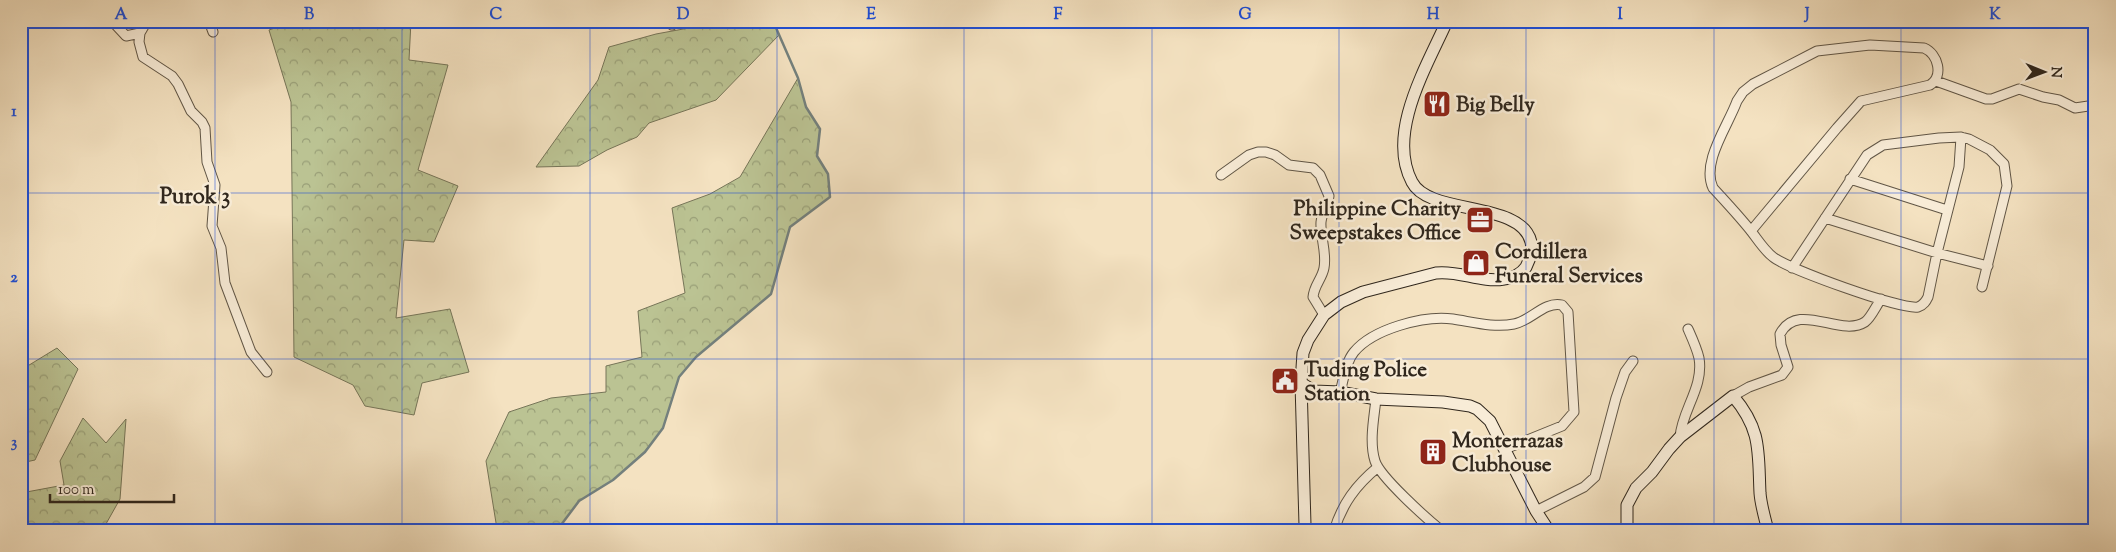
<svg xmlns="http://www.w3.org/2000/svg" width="2116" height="552" viewBox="0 0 2116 552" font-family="'Sorts Mill Goudy',serif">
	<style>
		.forest { fill: url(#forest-crowns); stroke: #767558 }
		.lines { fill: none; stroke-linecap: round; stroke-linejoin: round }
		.stream { stroke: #74807d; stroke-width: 2.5 }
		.street-casing { stroke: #615646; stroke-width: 11 }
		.secondary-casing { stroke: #30271d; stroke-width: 13 }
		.street { stroke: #f8ecd7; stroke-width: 9 }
		.secondary { stroke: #f8ecd7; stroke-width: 11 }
		.grid { fill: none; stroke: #1d4ed8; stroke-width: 1; stroke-opacity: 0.55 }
		.labels { text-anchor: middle; stroke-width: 5; stroke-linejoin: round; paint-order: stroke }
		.poi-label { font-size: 21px; font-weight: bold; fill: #30271d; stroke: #f8ecd7; text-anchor: start }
		.neighbourhood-label { font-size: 22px; font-weight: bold; fill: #30271d; stroke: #f8ecd7 }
		.neatline { fill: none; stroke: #1d4ed8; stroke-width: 2 }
		.grid-label { font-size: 16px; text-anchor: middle; font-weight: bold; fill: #1d4ed8 }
	</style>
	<defs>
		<pattern id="forest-crowns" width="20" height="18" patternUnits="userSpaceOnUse" patternTransform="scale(1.25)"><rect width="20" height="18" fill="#bbc393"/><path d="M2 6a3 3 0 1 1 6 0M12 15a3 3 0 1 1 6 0" fill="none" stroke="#989e77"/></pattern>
	</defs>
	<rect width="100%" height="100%" fill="#f4e2c1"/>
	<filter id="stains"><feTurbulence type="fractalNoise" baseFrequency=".004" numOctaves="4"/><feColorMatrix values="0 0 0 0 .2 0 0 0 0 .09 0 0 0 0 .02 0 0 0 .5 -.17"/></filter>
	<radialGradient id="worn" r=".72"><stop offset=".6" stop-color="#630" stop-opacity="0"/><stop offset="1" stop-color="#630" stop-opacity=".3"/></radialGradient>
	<path class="forest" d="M295,21h116l-2,39 39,5 -30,105 40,16 -24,56 -30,-2 -8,78 54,-9 19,63 -47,11 -8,32 -49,-9 -12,-21 -59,-28 -3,-255 -22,-72z
		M707,21h66l6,14 -63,65 -67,23 -12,14 -30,13 -28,16 -43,1 62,-87 11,-33 47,-13 49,-9z
		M798,78l8,29 14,22 -3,27 11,18 2,23 -40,30 -19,67 -75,63 -17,20 -16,51 -18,23 -32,29 -34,21 -21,28h-61l-11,-68 23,-49 42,-14 55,-6v-26l36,-9 -4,-46 47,-18 -13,-85 38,-14 30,-17z
		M57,348l21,21 -43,91 -14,3v-93z
		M83,418l23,25 20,-24 -6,80 -18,32h-81v-38l43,-8 -4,-24z"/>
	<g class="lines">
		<path class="stream" d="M496,531l1,-2h61l21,-28 34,-21 32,-28 18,-24 16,-51 17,-20 75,-63 19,-67 40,-30 -2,-23 -11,-18 3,-27 -14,-22 -8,-29 -25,-57"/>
		<defs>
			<path id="street" d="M112,21l14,15 14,-3
				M147,21l-7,12 -1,9 4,15 29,19 6,8 13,27 11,11 3,6 2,34 8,23 -3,41 9,22 4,35 26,69 16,20
				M209,21l4,11
				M672,21v4
				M1936,81l50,18h6l27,-10 24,8 16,3 16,8 20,-3
				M1221,175l28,-20 9,-3h8l9,3 14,10 24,3 7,7 9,21c-1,9 -7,16 -8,26 -1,15 6,30 3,46 -2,11 -10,17 -11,29l11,18
				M1850,179l97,31
				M1825,218l112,35 51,13
				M1751,231l86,-103 24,-27 69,-16c14,-9 8,-31 -6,-37l-54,-3 -53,6 -64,33 -10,8 -6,9c-9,25 -36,61 -24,87 13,14 26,28 38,43 7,9 13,19 22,26 15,12 128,53 145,50 6,-2 8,-6 10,-10l9,-44 22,-86 2,-30
				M1792,268l75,-113 16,-10 56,-7 22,-1 8,2 21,11 14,14 3,22 -25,101
				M1340,392c4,-13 5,-29 14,-40 19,-23 70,-37 99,-33 20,3 41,9 61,5 17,-3 30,-23 48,-19l6,7 6,100 -12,14 -57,23
				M1733,396l16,-9 33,-12 6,-8 -7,-22 -1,-11c18,-34 60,4 85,-12 6,-4 11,-16 16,-23
				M1376,399c-2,19 -7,43 -1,62 5,16 52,58 67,70
				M1680,437c2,-27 24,-50 19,-79 -2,-9 -7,-20 -11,-29
				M1536,511l48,-24 11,-10 21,-79 9,-26 8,-11
				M1334,531c8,-27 22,-46 44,-64"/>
			<path id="secondary" d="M1301,383l13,8 26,1 36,7 67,3 27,4 7,3 13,12 46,90 13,20
				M1303,531l2,-6 -4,-142 2,-30 5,-13 16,-25 17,-13 22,-10 73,-19c23,-3 45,10 68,6 8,-1 17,-5 22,-12 4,-8 7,-17 5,-25 -10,-42 -102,-26 -119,-60 -26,-49 15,-116 35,-161
				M1627,531v-26l9,-17 16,-16 17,-23 11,-12 53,-41c29,34 25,56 27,97 1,13 5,25 8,38"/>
		</defs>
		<use href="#street" class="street-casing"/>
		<use href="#secondary" class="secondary-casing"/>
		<use href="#street" class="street"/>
		<use href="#secondary" class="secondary"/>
	</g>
	<path class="grid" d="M215,21v510M402,21v510M590,21v510M777,21v510M964,21v510M1152,21v510M1339,21v510M1526,21v510M1714,21v510M1901,21v510M21,193h2074M21,359h2074"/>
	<defs>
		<symbol id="restaurant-square" viewBox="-11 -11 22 22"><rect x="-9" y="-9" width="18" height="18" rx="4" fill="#8f2418" stroke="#f8ecd7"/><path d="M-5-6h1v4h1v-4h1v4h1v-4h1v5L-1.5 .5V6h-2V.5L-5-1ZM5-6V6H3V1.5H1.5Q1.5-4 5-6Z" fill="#fff"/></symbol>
		<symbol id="office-square" viewBox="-11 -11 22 22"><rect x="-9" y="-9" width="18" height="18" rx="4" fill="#8f2418" stroke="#f8ecd7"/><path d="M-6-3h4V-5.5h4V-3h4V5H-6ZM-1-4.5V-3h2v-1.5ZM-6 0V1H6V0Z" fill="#fff"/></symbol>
		<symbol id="shop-square" viewBox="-11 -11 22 22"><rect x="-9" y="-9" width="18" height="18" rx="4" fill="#8f2418" stroke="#f8ecd7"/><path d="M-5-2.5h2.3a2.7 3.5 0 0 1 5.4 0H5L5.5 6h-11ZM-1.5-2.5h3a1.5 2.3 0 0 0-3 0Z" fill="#fff"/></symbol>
		<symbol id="civic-square" viewBox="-11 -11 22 22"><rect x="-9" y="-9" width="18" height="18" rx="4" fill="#8f2418" stroke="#f8ecd7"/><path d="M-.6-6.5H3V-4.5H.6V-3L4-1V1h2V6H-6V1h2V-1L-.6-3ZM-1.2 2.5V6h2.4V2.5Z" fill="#fff"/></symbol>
		<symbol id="building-square" viewBox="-11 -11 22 22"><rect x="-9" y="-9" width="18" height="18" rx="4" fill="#8f2418" stroke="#f8ecd7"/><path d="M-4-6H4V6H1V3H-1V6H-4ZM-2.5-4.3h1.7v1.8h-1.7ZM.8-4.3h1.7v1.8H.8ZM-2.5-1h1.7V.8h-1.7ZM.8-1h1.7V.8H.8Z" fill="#fff"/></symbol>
	</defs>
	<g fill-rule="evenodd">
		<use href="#restaurant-square" x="1421" y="88" width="32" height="32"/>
		<use href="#office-square" x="1464" y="204" width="32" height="32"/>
		<use href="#shop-square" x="1460" y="247" width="32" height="32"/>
		<use href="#civic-square" x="1269" y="365" width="32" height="32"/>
		<use href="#building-square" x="1417" y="436" width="32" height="32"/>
	</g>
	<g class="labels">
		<g class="poi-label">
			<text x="1456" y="111">Big Belly</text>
			<text x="1461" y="215" text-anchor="end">Philippine Charity<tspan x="1461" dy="24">Sweepstakes Office</tspan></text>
			<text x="1495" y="258">Cordillera<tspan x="1495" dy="24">Funeral Services</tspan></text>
			<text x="1304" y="376">Tuding Police<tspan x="1304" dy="24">Station</tspan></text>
			<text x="1452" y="447">Monterrazas<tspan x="1452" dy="24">Clubhouse</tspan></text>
		</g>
		<g class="neighbourhood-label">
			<text x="195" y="203">Purok 3</text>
		</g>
	</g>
	<rect width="2116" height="552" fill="none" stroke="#f4e2c1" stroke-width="55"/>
	<g transform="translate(2044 72) rotate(91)" stroke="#f8ecd7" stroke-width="4" paint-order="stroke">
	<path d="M0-4L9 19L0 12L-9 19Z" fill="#30271d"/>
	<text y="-8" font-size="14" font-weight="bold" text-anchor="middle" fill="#30271d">N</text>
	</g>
	<path d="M50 494v8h124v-8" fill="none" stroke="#30271d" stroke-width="2.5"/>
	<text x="58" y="494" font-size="15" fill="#30271d" stroke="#f8ecd7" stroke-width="4" paint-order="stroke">100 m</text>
	<rect x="28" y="28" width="2060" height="496" class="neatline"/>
	<g class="grid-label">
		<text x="121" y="19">A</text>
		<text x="309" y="19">B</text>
		<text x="496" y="19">C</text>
		<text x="683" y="19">D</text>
		<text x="871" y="19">E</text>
		<text x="1058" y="19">F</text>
		<text x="1245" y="19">G</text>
		<text x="1433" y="19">H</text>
		<text x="1620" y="19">I</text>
		<text x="1807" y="19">J</text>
		<text x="1995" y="19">K</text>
		<text x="14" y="116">1</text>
		<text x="14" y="282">2</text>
		<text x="14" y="447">3</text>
	</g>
	<rect width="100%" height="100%" filter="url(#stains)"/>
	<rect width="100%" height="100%" fill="url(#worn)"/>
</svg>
